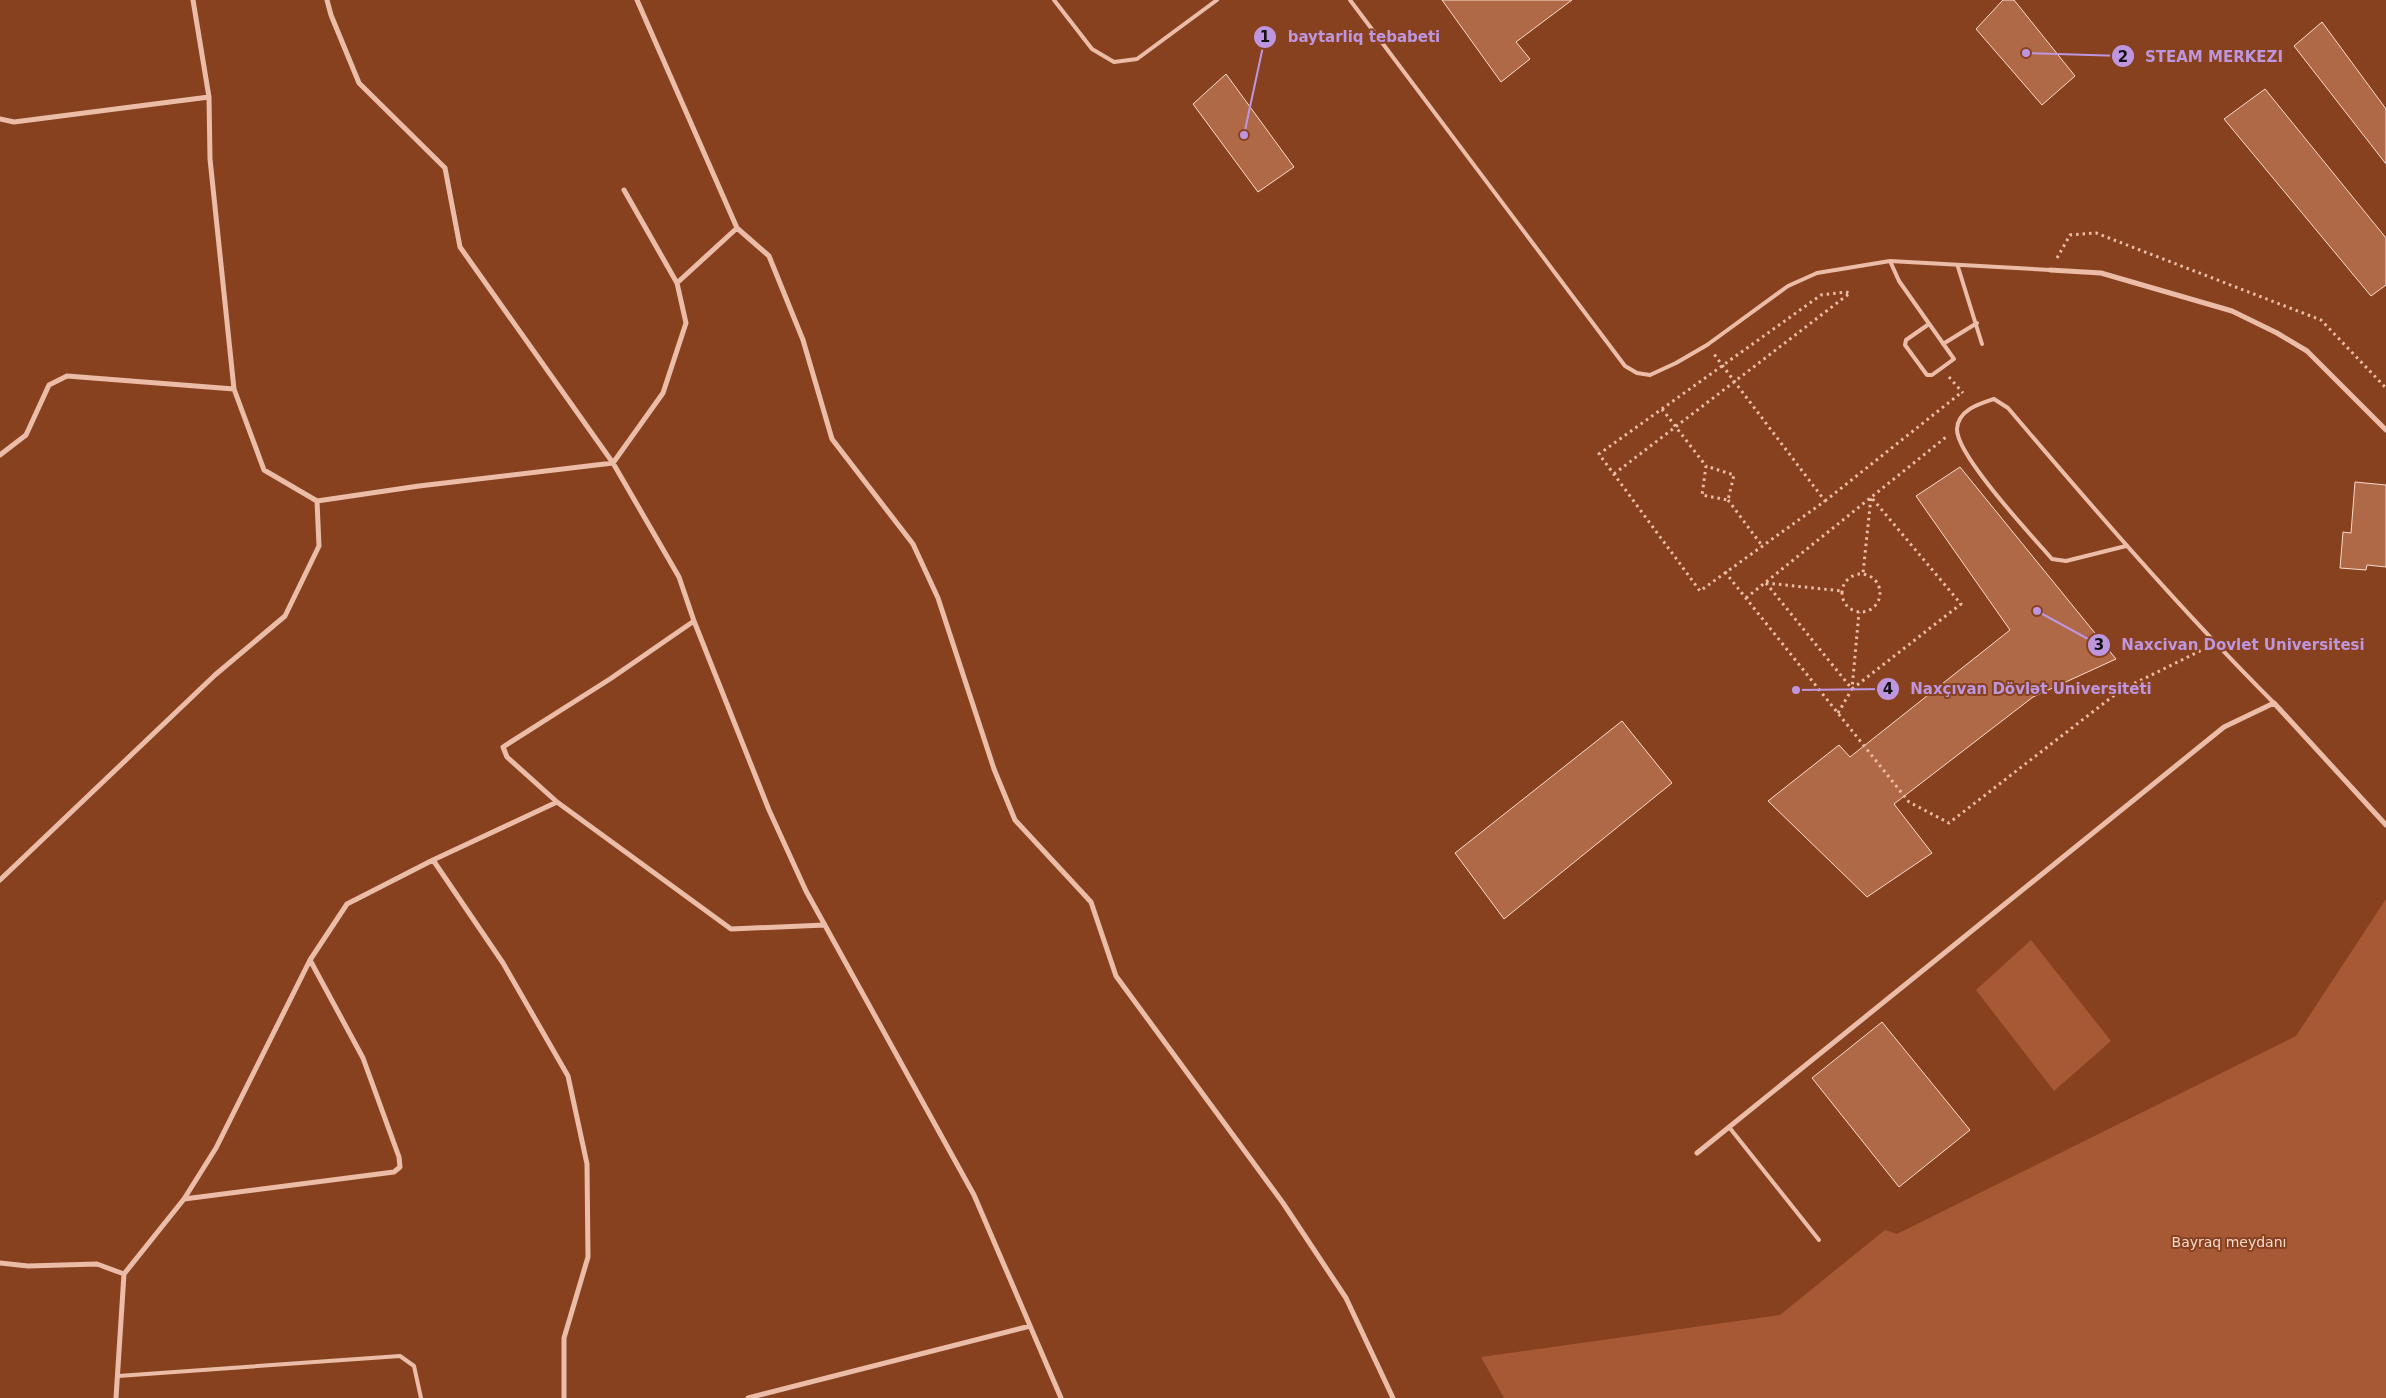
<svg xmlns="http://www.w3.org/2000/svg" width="2386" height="1398" viewBox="0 0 2386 1398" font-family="'DejaVu Sans',sans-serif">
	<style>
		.green { fill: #a75935 }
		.building { fill: #b06947; stroke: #f8dbcd }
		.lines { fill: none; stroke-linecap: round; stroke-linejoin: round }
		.path { stroke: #ebbda8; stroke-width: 3; stroke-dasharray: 2.5 4; stroke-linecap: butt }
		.lane { stroke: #ebbda8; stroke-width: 4 }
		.street { stroke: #ebbda8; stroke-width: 5 }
		.labels { text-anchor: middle; stroke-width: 4; stroke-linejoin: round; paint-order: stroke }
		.park-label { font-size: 14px; fill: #f8dbcd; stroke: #88411e }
		.leader { fill: none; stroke: #bd96df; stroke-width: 2 }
		.callout-dot { fill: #bd96df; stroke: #88411e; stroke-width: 2 }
		.mark-label { font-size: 15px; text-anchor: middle; font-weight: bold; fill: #111 }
		.callout-label { font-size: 15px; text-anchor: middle; font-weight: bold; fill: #bd96df; stroke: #88411e; stroke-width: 4; stroke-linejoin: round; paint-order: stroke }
	</style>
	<rect width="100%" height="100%" fill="#88411e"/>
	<path class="green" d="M2386,899v499h-882l-23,-41 299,-42 105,-85 12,4 399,-198z
		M2031,940l80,101 -57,50 -78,-101z"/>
	<path class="building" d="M1442,0h130l-56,42 14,17 -29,23z
		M2003,0h11l61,76 -33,29 -66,-76z
		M2322,22l64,87v55l-92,-118z
		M1226,74l68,93 -36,25 -65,-88z
		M2265,89l121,149v47l-15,11 -147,-177z
		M1960,467l156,192 -83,38 -139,107 38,49 -65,44 -99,-96 71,-56 11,12 160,-127 -94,-134z
		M2355,482l31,3v82l-19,-2 -1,5 -26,-2 3,-36 8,1z
		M1622,721l50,62 -168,136 -49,-66z
		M1882,1022l88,108 -71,57 -87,-109z"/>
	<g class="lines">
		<path class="path" d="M2057,258l13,-23 26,-2 225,87 65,68
			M1949,377l14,16
			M1662,409l44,57 -4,29 26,5 6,-25 -28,-9
			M1614,474l236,-181 -4,-1 -25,3 -222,159 101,137 125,-90 -91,-120 -20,-27
			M1728,500l35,47
			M1825,501l137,-109
			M1725,572l184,230 40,21 172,-133 85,-42
			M1842 593a19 19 0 1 1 38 0a19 19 0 1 1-38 0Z
			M1766,583l86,106 109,-85 -90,-107 -8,76
			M1766,583l76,8
			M1746,598l200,-161
			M1838,713l14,-24 7,-77"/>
		<path class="lane" d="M1054,0l38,49 22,13 23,-3 80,-59
			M1350,0l275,366 12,7 13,2 26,-12 31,-18 81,-59 29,-13 73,-12 160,9
			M1890,261l9,20 55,78 -22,16h-5l-22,-30 1,-5 23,-16
			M1958,267l24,77
			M1943,344l34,-21
			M2126,546l-60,15 -14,-2c-20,-23 -96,-104 -95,-130 1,-19 22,-25 37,-30l14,9c86,101 172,201 266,295
			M1729,1127l90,113
			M118,1376l282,-20 14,10 7,32"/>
		<path class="street" d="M327,0l4,15 28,68 86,85 15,79 153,216 66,114 15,44 75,189 37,81 168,304 87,203
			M637,0l100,228 32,28 34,84 29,99 81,105 25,54 56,171 21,51 76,82 25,74 167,227 63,95 47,100
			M0,119l14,3 195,-25
			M2050,270l51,3 131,38 45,22 30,18 79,79
			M677,283l60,-55
			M0,455l26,-20 23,-50 18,-9 167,13
			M317,501l102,-15 194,-23 50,-70 23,-70 -9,-40 -53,-93
			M694,621l-84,58 -107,68 4,10 50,45 174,127 94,-4
			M433,860l70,103 65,113 19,88 1,93 -24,81v60
			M0,880l215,-205 70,-59 34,-70 -2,-45 -53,-31 -30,-81 -24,-230 -1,-62 -16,-97
			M1697,1153l527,-426 50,-24 112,122
			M184,1199l210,-27 6,-5 -1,-10 -36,-99 -53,-98
			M0,1263l28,3 69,-2 27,10
			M116,1398l8,-124 60,-75 32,-51 94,-188 37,-56 86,-44 124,-58
			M748,1398l282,-72"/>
	</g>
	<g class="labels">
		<g class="park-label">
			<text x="2229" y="1247">Bayraq meydanı</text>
		</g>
	</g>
	<path class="leader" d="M1244 135L1265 37M2026 53L2123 56M2037 611L2099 645M1796 690L1888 689"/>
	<g class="callout-dot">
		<circle cx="1244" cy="135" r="5"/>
		<circle cx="2026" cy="53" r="5"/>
		<circle cx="2037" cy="611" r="5"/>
		<circle cx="1796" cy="690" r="5"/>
		<circle cx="1265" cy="37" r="12"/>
		<circle cx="2123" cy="56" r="12"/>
		<circle cx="2099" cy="645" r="12"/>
		<circle cx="1888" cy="689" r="12"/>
	</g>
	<g class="mark-label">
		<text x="1265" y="42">1</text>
		<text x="2123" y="62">2</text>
		<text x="2099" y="650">3</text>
		<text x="1888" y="694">4</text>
	</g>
	<g class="callout-label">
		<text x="1364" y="42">baytarliq tebabeti</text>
		<text x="2214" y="62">STEAM MERKEZI</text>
		<text x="2243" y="650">Naxcivan Dovlet Universitesi</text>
		<text x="2031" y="694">Naxçıvan Dövlət Universiteti</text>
	</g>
</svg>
